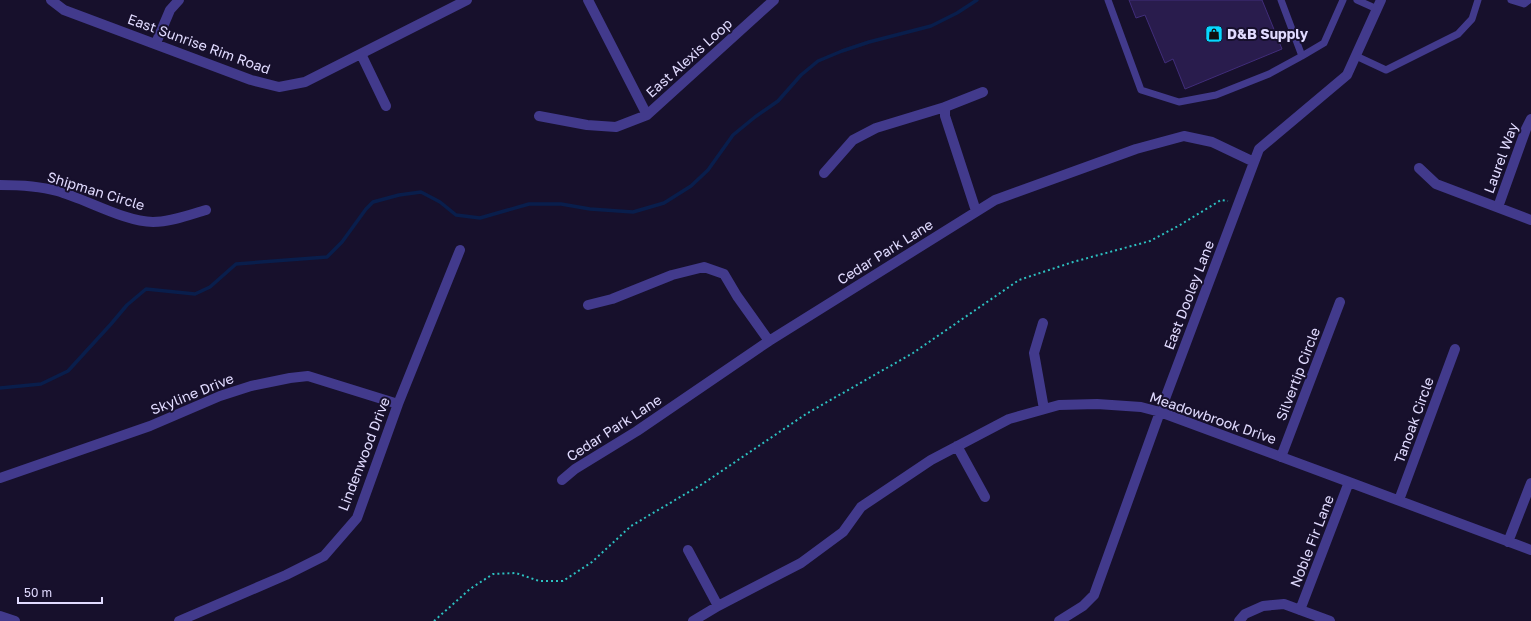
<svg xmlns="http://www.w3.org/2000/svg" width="1531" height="621" viewBox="0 0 1531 621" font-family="'Golos Text',sans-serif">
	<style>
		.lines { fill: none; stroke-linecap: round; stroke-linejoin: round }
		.stream { stroke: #091e4c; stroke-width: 3.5 }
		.building { fill: #291c4d; stroke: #412d7a }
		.path { stroke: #2dc1c1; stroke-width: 2; stroke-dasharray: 2 3; stroke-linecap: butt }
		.service { stroke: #423a8c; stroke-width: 7 }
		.minor { stroke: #423a8c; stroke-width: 10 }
		.labels { text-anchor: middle; stroke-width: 4; stroke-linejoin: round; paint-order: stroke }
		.poi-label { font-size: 14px; font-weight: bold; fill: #e1dbff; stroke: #17102c; text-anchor: start }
		.street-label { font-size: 14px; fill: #e1dbff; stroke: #17102c }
	</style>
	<rect width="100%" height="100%" fill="#17102c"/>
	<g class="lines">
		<path class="stream" d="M0,388l41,-4 27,-13 43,-47 16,-19 19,-16 49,5 15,-7 26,-23 91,-7 15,-15 24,-33 7,-7 26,-7 22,-3 19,10 16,13 24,3 49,-14h32l29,5 43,3 31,-9 27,-17 17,-16 25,-35 22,-18 23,-16 23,-26 17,-14 24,-10 27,-9 62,-16 26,-13 20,-13"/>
	</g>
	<path class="building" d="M1129,0h133l20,49 -97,40 -12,-30 -8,4 -20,-48 -9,3z"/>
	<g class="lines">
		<path class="path" d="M434,621l36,-32 23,-15 23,-1 23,8h24l29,-19 39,-36 73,-43 102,-69 107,-61 106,-73 54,-18 77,-21 30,-16 41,-25 7,1"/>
		<path class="service" d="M1108,0l33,90 38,12 37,-7 53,-21 33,-18
			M1281,0l21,56 22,-13 19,-43
			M1357,0l20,9
			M1511,0l13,4 5,-4
			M1356,56l30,14 72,-36 14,-15 6,-19"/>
		<path class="minor" d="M51,0l13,10 187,70 28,7 26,-5 162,-82
			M588,0l59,115 127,-115
			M156,43l14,-33 9,-10
			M361,54l25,52
			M945,107l38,-15
			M539,116l48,9 29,2 31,-12
			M1419,168l17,16 95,36
			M824,173l29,-33 23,-12 69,-21v9l31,95
			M0,185c19,0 39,1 57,6 29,8 68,31 96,31 18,0 36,-7 53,-12
			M1498,207l28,-78 5,-10
			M588,305l24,-6 60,-24 32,-8 20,7 13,22 32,45
			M1043,323l-9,30 10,56
			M957,446l28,51
			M1281,457l59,-155
			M0,478l150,-52 70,-30 31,-10 39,-8 18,-2 90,28
			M562,480l13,-11 62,-38 132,-90 226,-141 141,-51 48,-13 28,6 42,20
			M1399,500l56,-151
			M1508,542l23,-59
			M688,550l30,56
			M1300,610l49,-128
			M0,616l15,5
			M179,621l107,-46 38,-19 33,-38 41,-114 62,-154
			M693,621l25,-15 83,-43 42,-31 18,-25 70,-47 78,-41 50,-14 38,-1 44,3 19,5 189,70 182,68
			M1059,621l24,-15 11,-11 66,-183 99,-263 88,-74 34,-75
			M1239,621l6,-7 18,-8 21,-2 46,17"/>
	</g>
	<defs>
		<symbol id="shop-square" viewBox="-11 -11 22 22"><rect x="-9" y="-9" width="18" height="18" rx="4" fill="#07d8ff" stroke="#17102c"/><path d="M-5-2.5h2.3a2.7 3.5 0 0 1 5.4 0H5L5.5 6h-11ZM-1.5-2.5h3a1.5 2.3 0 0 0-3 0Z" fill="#111"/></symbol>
	</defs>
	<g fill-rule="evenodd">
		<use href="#shop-square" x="1204" y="24" width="20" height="20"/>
	</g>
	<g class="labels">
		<g class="poi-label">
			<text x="1227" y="39">D&amp;B Supply</text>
		</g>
		<g class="street-label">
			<text transform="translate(199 44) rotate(20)" y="5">East Sunrise Rim Road</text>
			<text transform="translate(689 58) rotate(-42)" y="5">East Alexis Loop</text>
			<text transform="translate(1501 158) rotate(-70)" y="5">Laurel Way</text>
			<text transform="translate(96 191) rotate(17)" y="5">Shipman Circle</text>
			<text transform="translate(885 252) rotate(-32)" y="5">Cedar Park Lane</text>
			<text transform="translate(1189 295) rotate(-69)" y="5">East Dooley Lane</text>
			<text transform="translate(1298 374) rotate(-69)" y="5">Silvertip Circle</text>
			<text transform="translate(192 394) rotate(-22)" y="5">Skyline Drive</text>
			<text transform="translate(1213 418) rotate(19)" y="5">Meadowbrook Drive</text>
			<text transform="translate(1414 420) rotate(-70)" y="5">Tanoak Circle</text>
			<text transform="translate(614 428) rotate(-33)" y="5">Cedar Park Lane</text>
			<text transform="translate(364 454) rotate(-69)" y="5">Lindenwood Drive</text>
			<text transform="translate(1312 541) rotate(-69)" y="5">Noble Fir Lane</text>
		</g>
	</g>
	<path d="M18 597v6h84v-6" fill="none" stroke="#e1dbff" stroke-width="2"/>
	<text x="24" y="597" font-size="12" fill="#e1dbff" stroke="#17102c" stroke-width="3" paint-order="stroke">50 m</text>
</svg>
